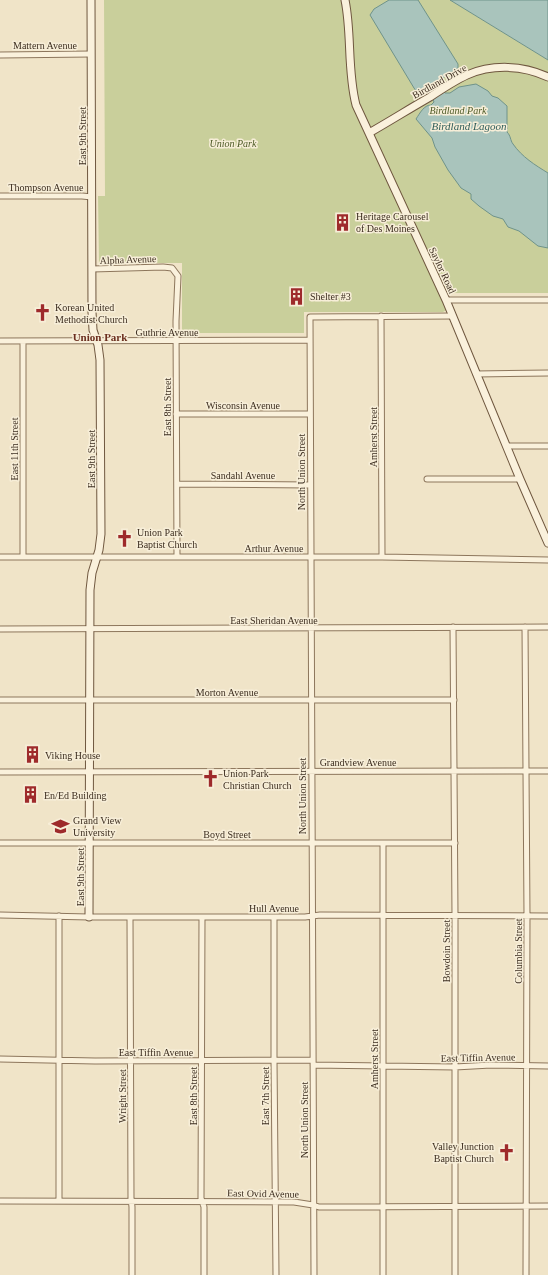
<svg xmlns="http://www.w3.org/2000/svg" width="548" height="1275" viewBox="0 0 548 1275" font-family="'Times New Roman',serif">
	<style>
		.green { fill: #c9cf9b }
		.water { fill: #a9c4bc; stroke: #6f938a }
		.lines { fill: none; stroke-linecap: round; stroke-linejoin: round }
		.street-casing { stroke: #8d765c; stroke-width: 7 }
		.secondary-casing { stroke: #6f573f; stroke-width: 9 }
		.street { stroke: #faf1dc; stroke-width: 5 }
		.secondary { stroke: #faf1dc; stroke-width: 7 }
		.labels { text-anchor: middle; stroke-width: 3; stroke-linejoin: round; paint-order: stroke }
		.street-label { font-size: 10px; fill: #3d2e20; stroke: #f7eed8 }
		.park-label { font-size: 10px; font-style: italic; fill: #4d5a26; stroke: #f7eed8 }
		.poi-label { font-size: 10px; fill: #3d2e20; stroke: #f7eed8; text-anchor: start }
		.water-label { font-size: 11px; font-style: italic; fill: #2f5d5a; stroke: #f7eed8 }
		.neighbourhood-label { font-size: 11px; font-weight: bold; fill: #6b2e1e; stroke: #f7eed8 }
	</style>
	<rect width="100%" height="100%" fill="#f0e4c8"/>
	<path class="green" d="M104,0h346l98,60v233h-100l-4,2 3,15 -4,2h-139v21h-122v-70h-83l-1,-67h7z"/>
	<path class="water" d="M389,0h29l40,64v4l-20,13 1,4 6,8h5l9,-6 17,-3 12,7 4,5 6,2 9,8v26c4,4 3,8 6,12 9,13 22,21 35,29v75l-10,-2 -19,-15 -11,-4 -5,-8 -10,-3 -14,-10 -8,-7v-5l-10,-6 -13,-18 -13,-23 -3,-9 -16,-19c4,-6 8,-14 15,-14l3,-3 -4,-11 -3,-3 -10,4 -3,-4 -44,-73 4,-6z
		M450,0h98v60z"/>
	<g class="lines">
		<defs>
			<path id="street" d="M0,55l91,-1
				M0,196h82l10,1
				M92,269l71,-2 9,1 6,8 -2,45 1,236
				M446,300h102
				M381,316l1,241
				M0,341l309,-1
				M23,341v216
				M476,374l72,-1
				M176,414h134
				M507,446h41
				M427,479h93
				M177,484l133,1
				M0,557h382l166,3
				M453,627l2,289v359
				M525,627l2,288 -1,360
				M0,629l548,-2
				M0,700h454
				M0,772l548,-1
				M0,843h455
				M0,915l89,2h216l15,-2 228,1
				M130,917l1,281 1,9v68
				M202,917l-1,281 3,9v68
				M274,917v143l2,215
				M0,1059l95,2 217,-1
				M313,1065l142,2 36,-2 57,1
				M0,1201l294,1 19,3 6,2 229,-1
				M59,1201v-285
				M314,1275l-4,-958 143,-1
				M383,1275v-431"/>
			<path id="secondary" d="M345,0c7,34 2,70 11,105l90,195 74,179 28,64
				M369,133c21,-12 40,-24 61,-36 12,-8 24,-16 37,-22 25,-11 56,-10 81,2
				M89,917l1,-327 2,-17 7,-23 2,-16 -1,-174 -2,-15 -5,-15 -1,-18 -1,-312"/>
		</defs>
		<use href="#street" class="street-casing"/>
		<use href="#secondary" class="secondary-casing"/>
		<use href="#street" class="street"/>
		<use href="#secondary" class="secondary"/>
	</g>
	<defs>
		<symbol id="building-bare" viewBox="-9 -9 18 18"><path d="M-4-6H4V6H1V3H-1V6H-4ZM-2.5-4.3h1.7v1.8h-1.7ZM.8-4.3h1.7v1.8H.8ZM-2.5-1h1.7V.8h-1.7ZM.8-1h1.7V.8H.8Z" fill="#9e2a2b" stroke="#f7eed8" stroke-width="2.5" paint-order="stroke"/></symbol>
		<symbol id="church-bare" viewBox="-9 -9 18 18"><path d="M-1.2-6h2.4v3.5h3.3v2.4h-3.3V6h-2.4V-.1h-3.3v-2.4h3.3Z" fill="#9e2a2b" stroke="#f7eed8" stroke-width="2.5" paint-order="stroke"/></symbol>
		<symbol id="university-bare" viewBox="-9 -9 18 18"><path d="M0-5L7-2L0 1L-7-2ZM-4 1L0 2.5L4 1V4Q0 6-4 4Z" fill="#9e2a2b" stroke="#f7eed8" stroke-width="2.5" paint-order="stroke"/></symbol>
	</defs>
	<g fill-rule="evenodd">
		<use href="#building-bare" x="330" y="210" width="25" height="25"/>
		<use href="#building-bare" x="284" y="284" width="25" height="25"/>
		<use href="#church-bare" x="30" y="300" width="25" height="25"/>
		<use href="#church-bare" x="112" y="526" width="25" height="25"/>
		<use href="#building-bare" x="20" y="742" width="25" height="25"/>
		<use href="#church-bare" x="198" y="766" width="25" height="25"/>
		<use href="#building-bare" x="18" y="782" width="25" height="25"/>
		<use href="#university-bare" x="48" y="814" width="25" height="25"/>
		<use href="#church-bare" x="494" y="1140" width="25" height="25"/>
	</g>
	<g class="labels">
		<g class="street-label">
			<text x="45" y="49">Mattern Avenue</text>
			<text transform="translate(439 81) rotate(-29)" y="4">Birdland Drive</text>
			<text transform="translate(82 136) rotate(-90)" y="4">East 9th Street</text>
			<text x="46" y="191">Thompson Avenue</text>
			<text transform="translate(128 259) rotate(-2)" y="4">Alpha Avenue</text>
			<text transform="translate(443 270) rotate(65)" y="4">Saylor Road</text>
			<text x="167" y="336">Guthrie Avenue</text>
			<text x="243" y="409">Wisconsin Avenue</text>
			<text transform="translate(167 407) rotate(-90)" y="4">East 8th Street</text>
			<text transform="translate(373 437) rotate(-90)" y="4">Amherst Street</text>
			<text transform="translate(14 449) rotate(-90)" y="4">East 11th Street</text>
			<text transform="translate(91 459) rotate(-90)" y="4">East 9th Street</text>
			<text transform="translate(301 472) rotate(-90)" y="4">North Union Street</text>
			<text x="243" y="479">Sandahl Avenue</text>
			<text x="274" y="552">Arthur Avenue</text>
			<text x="274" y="624">East Sheridan Avenue</text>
			<text x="227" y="696">Morton Avenue</text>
			<text x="358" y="766">Grandview Avenue</text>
			<text transform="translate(302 796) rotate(-90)" y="4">North Union Street</text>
			<text x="227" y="838">Boyd Street</text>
			<text transform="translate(80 877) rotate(-90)" y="4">East 9th Street</text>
			<text x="274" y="912">Hull Avenue</text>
			<text transform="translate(446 951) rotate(-90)" y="4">Bowdoin Street</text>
			<text transform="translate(518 951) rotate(-90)" y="4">Columbia Street</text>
			<text x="156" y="1056">East Tiffin Avenue</text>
			<text transform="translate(478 1057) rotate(-1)" y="4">East Tiffin Avenue</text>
			<text transform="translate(374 1059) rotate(-90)" y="4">Amherst Street</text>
			<text transform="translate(122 1096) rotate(-90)" y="4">Wright Street</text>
			<text transform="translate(193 1096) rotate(-90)" y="4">East 8th Street</text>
			<text transform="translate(265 1096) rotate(-90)" y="4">East 7th Street</text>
			<text transform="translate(304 1120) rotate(-90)" y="4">North Union Street</text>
			<text transform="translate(263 1193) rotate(1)" y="4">East Ovid Avenue</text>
		</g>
		<g class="park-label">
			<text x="458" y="114">Birdland Park</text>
			<text x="233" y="147">Union Park</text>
		</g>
		<g class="poi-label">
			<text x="356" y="220">Heritage Carousel<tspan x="356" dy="12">of Des Moines</tspan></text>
			<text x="310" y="300">Shelter #3</text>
			<text x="55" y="311">Korean United<tspan x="55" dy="12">Methodist Church</tspan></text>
			<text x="137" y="536">Union Park<tspan x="137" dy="12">Baptist Church</tspan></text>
			<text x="45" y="759">Viking House</text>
			<text x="223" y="777">Union Park<tspan x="223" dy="12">Christian Church</tspan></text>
			<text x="44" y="799">En/Ed Building</text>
			<text x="73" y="824">Grand View<tspan x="73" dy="12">University</tspan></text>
			<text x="494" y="1150" text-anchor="end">Valley Junction<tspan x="494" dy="12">Baptist Church</tspan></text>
		</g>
		<g class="water-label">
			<text x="469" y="130">Birdland Lagoon</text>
		</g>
		<g class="neighbourhood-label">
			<text x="100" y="341">Union Park</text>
		</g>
	</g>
</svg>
